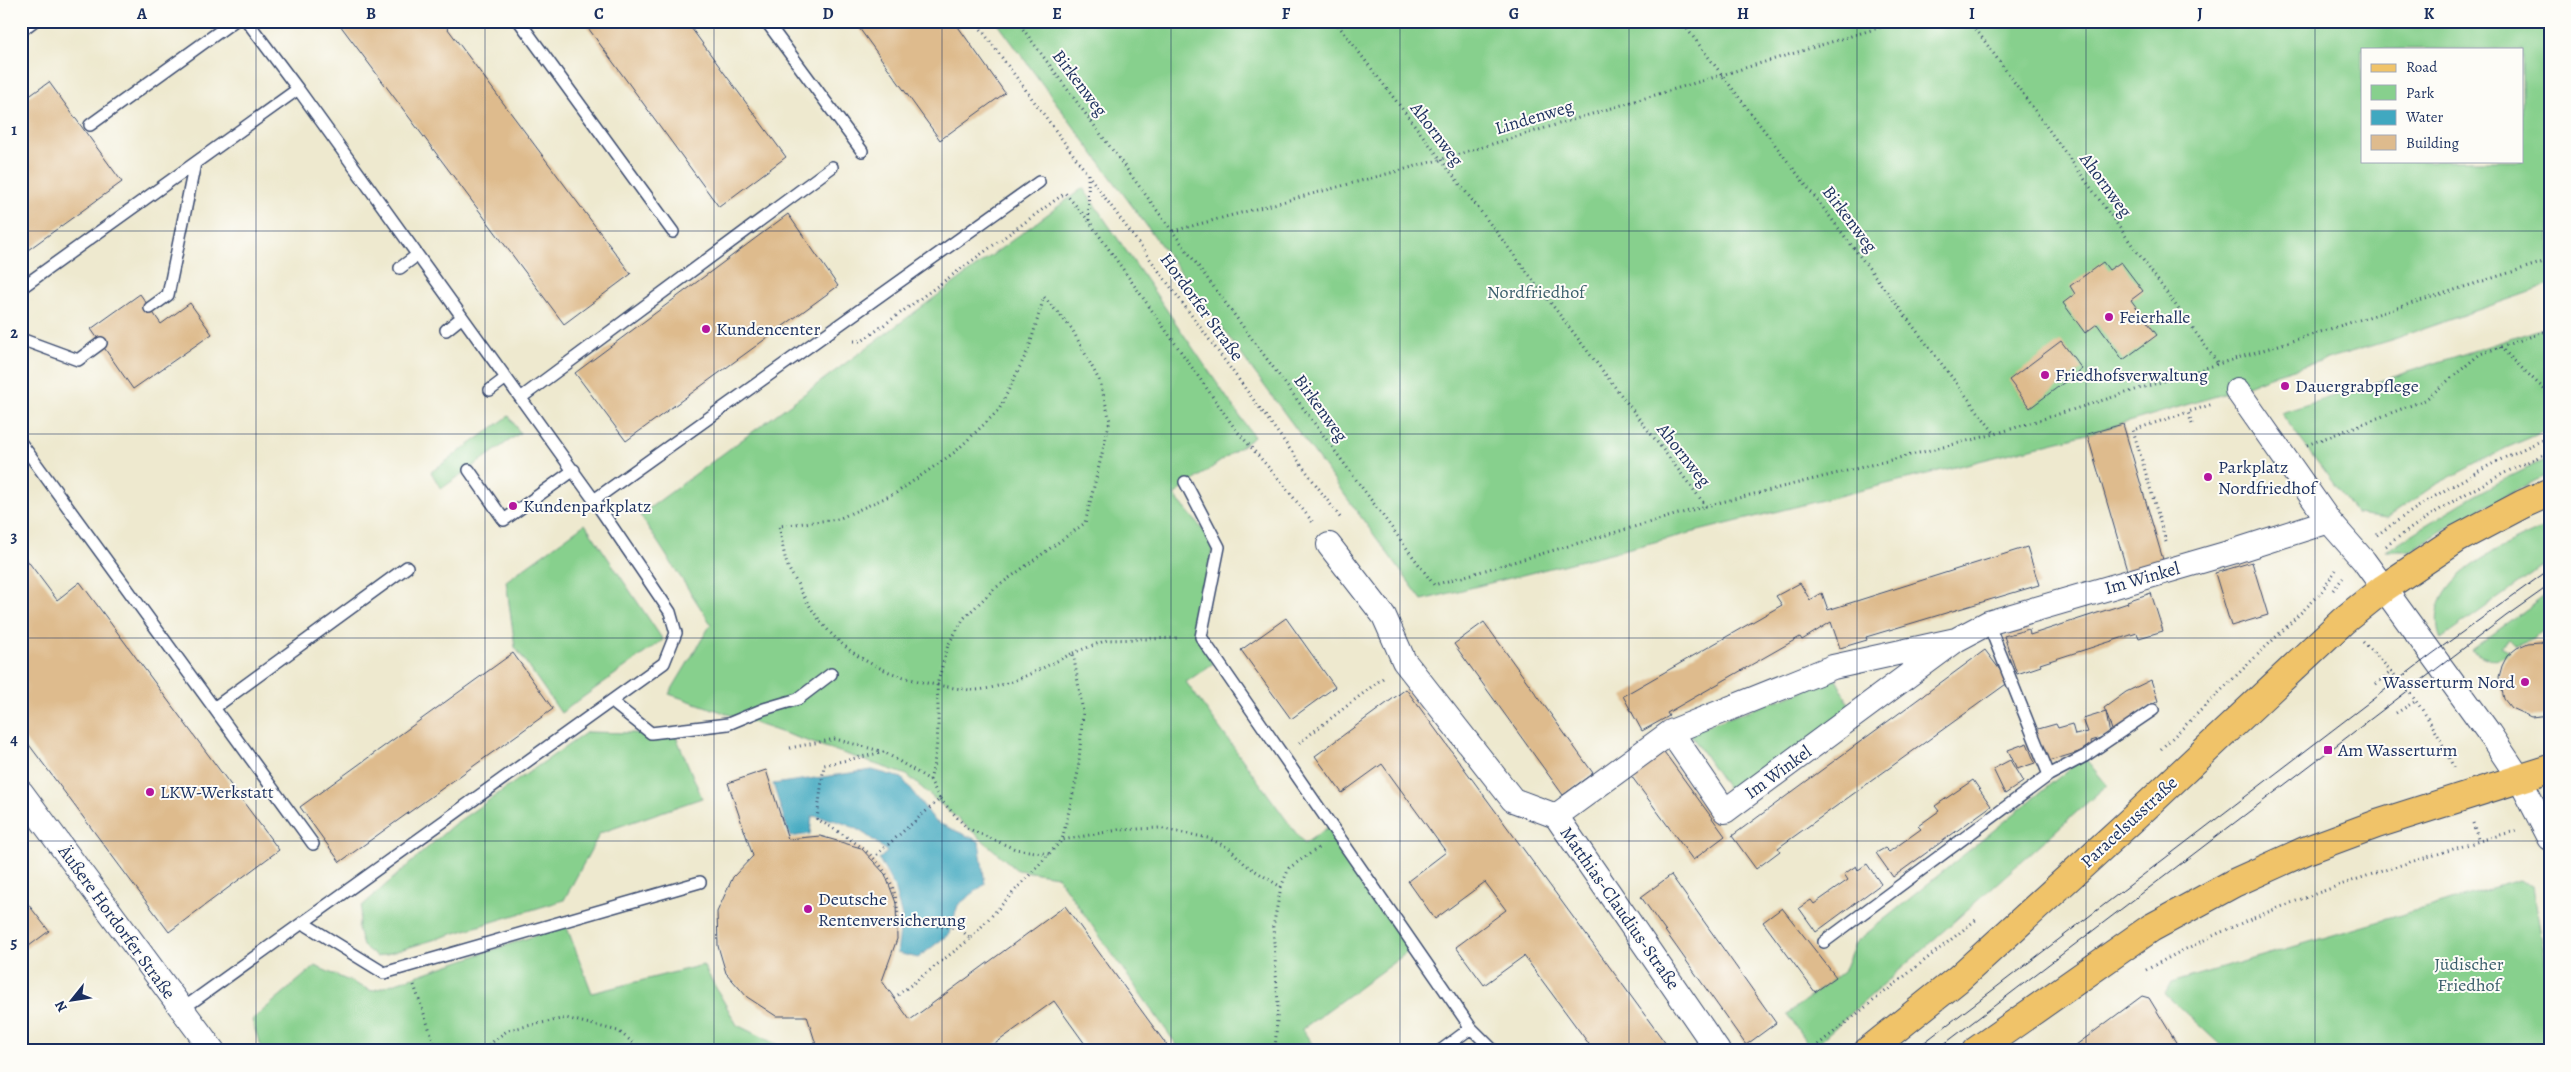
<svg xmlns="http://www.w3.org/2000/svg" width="2571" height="1072" viewBox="0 0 2571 1072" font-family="Alegreya,serif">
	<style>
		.green { fill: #87d08d; stroke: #518076; fill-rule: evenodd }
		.water { fill: #40a8c0; stroke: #2e6c8f }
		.building { fill: #debb8d }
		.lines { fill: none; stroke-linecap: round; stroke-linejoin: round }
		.lane-casing { stroke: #3b4b6f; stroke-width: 14 }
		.street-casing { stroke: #3b4b6f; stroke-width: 26 }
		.primary-casing { stroke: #3b4b6f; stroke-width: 30 }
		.path { stroke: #3b4b6f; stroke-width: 3; stroke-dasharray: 1 4; stroke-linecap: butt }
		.lane { stroke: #fff; stroke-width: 11 }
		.street { stroke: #fff; stroke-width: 24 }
		.primary { stroke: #f0c369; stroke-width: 28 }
		.tram { stroke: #1b2f5e; stroke-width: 1 }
		.grid { fill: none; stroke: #1b2f5e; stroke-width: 1; stroke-opacity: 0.55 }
		.poi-dot { fill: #b5179e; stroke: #fdfcf7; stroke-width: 2 }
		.labels { text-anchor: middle; stroke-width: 4; stroke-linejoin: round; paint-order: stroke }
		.street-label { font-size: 18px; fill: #1b2f5e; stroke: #fdfcf7 }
		.park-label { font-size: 18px; fill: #3b5f6c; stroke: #fdfcf7 }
		.poi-label { font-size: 18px; fill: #1b2f5e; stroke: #fdfcf7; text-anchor: start }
		.neatline { fill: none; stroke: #1b2f5e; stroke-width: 2 }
		.grid-label { font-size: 16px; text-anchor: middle; font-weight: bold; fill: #1b2f5e }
	</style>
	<rect width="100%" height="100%" fill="#fdfcf7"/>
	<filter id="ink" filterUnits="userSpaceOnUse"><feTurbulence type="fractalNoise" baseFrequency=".02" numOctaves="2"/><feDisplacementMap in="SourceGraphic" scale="10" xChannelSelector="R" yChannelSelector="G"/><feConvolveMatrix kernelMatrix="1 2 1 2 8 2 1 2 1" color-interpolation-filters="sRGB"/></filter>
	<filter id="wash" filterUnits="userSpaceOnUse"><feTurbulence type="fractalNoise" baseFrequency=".0096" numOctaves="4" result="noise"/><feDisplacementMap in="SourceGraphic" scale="20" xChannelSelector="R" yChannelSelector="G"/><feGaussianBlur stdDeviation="1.12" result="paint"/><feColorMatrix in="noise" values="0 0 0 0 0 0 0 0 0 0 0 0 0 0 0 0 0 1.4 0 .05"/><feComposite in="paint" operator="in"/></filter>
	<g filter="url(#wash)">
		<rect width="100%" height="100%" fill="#eee9cf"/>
		<path class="green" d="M996,21h1554v264l-156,54 -117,35 -40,16 -150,44 -665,166zM2362,49h160v112h-160z
			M1083,188l171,249 -80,58 40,48 -18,76 6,25 13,18 -29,20 118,162 26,-18 82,123 -110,80 15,22h-136l-124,-175 -40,-6 -110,-95 -238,-81 42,-70 -71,-109z
			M2550,326v103l-44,19 -71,37 -48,33 -31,-4 -75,-101z
			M509,416l11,17 -79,56 -10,-17z
			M2550,458v15l-96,50 -43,28h-25c53,-35 105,-68 164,-93z
			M585,524l78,116 -102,73 -46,-66 -9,-66z
			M2550,525v36l-109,78c-23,-62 67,-94 109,-114z
			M2550,592v47l-5,-7 -4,-1 -8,8 -17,7 -7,-7 -8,7 9,5c-14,12 -24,9 -39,-1z
			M1836,679l16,31 -119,87 -44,-65z
			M587,732l88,2 27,64 -102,35 -36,67 -187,57 -14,-11 -5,-17 4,-23 91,-81z
			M2084,757l23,28 -296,264 -24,-35 56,-42 12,-29z
			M2519,880l14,6 17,106v59h-323l-62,-57 6,-11z
			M566,925l26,68 111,-28 34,60 53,26h-528l-10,-31 63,-54 57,25z"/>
		<path class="water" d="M872,770l30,8 34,44 43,19 6,43 -27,21 -9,29 -31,24 -21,-5 5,-36 -8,-30 -15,-28 8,-7c-25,-23 -41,-31 -75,-36l-2,18 -20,3 -17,-53z"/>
		<g id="blocks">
			<path class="building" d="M337,21h105l189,253 -67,50z
				M583,21h103l100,136 -67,50z
				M854,21h100l51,72 -65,47z
				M49,82l73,100 -101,73v-153z
				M788,214l50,72 -212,155 -51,-68z
				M2103,262l6,8 12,-8 22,29 -12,9 26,35 -34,25 -26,-36 -12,9 -22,-30 12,-9 -5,-8z
				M140,294l21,30 29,-21 22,31 -79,55 -42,-60z
				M2061,341l21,28 -52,39 -21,-28z
				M2123,424l41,139 -36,11 -41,-140z
				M2027,547l12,38 -173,52 1,3 -27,8 -9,-26 -29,18 -2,-3 -133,76 2,3 -27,15 -19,-35 159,-91 -6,-9 24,-13 10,17 12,-7 6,17z
				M21,552l36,48 23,-18 199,268 -110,82 -148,-198z
				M2252,562l16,53 -37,11 -16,-53z
				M2151,593l12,38 -24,7 -2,-5 -97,31 1,2 -24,8 -13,-38 25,-7 1,6 98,-32 -1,-2z
				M1286,618l49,69 -44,32 -50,-69z
				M1484,622l109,151 -30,22 -109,-151z
				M2540,642l10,2v71l-19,2 -20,-9 -7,-9 -5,-22 3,-11 5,-10 10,-8 11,-5z
				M1985,650l24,32 -231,166 2,3 -24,18 -24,-33z
				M513,653l40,56 -213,153 -40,-55z
				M2151,680l7,21 -22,14 1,3 -24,15 -7,-21 4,23 -19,6 1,7 -46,14 -11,-32 21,-6 2,4 14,-4 3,11 13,-3 -5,-13 23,-7 -2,-4 22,-16z
				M1406,689l260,355 -9,7h-77l9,-7 -65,-88 -40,29 -28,-38 50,-37 -21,-28 -50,37 -27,-38 38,-29 -64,-88 -40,29 -27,-37z
				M2027,743l8,20 -18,6 -9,-19z
				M1662,749l63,87 -32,24 -64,-87z
				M2010,760l13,22 -18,12 -12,-25z
				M766,770l22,69 32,-3 41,12 24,26 11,29 1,36 -15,42 28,39 155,-114 106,145h-81l-36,-50 -69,50h-167l-11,-35h-31l-29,-19 -21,-24 -8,-27 -1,-34 16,-35 20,-21 -25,-73z
				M1973,780l18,26 -98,71 -17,-24 9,-5 4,4 32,-23 -3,-3 21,-15 -4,-5z
				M1867,864l14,20 -65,48 -17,-24 12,-8 3,4 34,-24 -4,-6 12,-8 2,4z
				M1671,875l105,148 -30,22 -105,-148z
				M21,895l28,36 -28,21z
				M1782,908l54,69 -21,15 -52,-70z
				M2142,996l7,2 28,46 -9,7h-100z"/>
		</g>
	</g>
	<g filter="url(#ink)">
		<use href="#blocks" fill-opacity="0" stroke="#3b4b6f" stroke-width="1"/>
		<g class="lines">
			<defs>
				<path id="lane" d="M247,21l51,68
					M519,21l154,211
					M766,21l96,130
					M21,31l13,-10
					M90,125l144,-104
					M400,268l16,-12
					M21,288l277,-199 296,411
					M150,308l18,-13 27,-132
					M446,330l15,-12
					M21,339l57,21 23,-17
					M490,390l16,-12
					M522,397l310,-230
					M21,443l292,401
					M469,470l35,50 70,-50
					M1185,482l34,65 -18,90 270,391 23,23
					M612,702l39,31 77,-9 36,-15 34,-10 33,-25
					M214,708l193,-141
					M2049,775l36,-19 68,-46
					M303,923l81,50 316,-91
					M1824,942l225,-167 -61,-152
					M181,1010l483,-347 12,-30 -6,-21 -76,-112 445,-318
					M1440,1051l31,-23"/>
				<path id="street" d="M2237,390l92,131 35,40 125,172 30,45 31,60
					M1329,545l55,71 20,45 109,139 43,16 162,235
					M1956,640l-123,27 -162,65 54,79 231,-171 32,-17 244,-71 97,-31
					M21,792l192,259
					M1556,816l115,-84"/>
				<path id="primary" d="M1868,1051l90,-72 179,-164 206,-194 41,-33 73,-49 66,-35 27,-12
					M1976,1051l175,-123 83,-45 73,-33 70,-26 173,-55"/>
			</defs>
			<use href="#lane" class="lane-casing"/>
			<use href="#street" class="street-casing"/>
			<use href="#primary" class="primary-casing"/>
			<path class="path" d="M975,21l367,499
				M1017,21l417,564 272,-79
				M1335,21l371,485 289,-72 555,-174
				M1681,21l314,413
				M1970,21l249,344
				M1088,174l1,46
				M1173,231l266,-71 462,-139
				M854,341h8l203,-148 24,28 147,209 47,54 31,40
				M2500,347l50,48
				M2192,424l-4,-12 25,-8
				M2307,445l118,-45 55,-46 70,-24
				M2377,535c56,-40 109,-71 173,-98
				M2166,542l-33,-112 55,-18
				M2386,546c52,-38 105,-69 164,-94
				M2333,590l10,-12
				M2363,642c25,25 49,50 67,80 10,15 17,32 25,48
				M1073,653l34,-13 73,-2
				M2376,684l16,-13
				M2396,713l20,-12
				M1299,743l84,-65
				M790,748l45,-9 49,13 46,28 10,19 -66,58
				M2161,749l158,-154 17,-25
				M884,752l-60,13 -7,54c44,26 82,46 81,104l62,5 10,11 92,-99 56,-10 41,-2 49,10 21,10 17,17 35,22 -8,40 5,77 -3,47
				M930,780c9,-32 9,-62 7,-95 -62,-11 -106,-37 -136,-94 -4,-9 -11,-18 -14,-27 -4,-12 -5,-25 -8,-38l59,-7 58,-26 59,-41 44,-42 30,-62 15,-51 28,32 28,53 10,39 -25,102 -91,66 -30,29 -16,27 -11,40c11,2 23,4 34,5 31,1 75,-24 102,-37l10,59 -5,60 -16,68
				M940,799l27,29 48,21 34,5
				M2473,823l6,19
				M1281,887l8,-19 32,-22
				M2146,970c86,-48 177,-81 271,-110 33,-9 65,-21 99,-29
				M414,985l23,66
				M898,995l72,-56
				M481,1051l27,-21 58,-12 52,13 26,20
				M1810,1051l167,-132"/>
			<use href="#lane" class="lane"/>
			<use href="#street" class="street"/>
			<use href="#primary" class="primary"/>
			<path class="tram" d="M1913,1051l519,-397 118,-85
				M1935,1051l571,-435 44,-31"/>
		</g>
	</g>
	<path class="grid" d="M256,21v1030M485,21v1030M714,21v1030M942,21v1030M1171,21v1030M1400,21v1030M1629,21v1030M1857,21v1030M2086,21v1030M2315,21v1030M21,231h2529M21,434h2529M21,638h2529M21,841h2529"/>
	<g class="poi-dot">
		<circle cx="2109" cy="317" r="5"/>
		<circle cx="706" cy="329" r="5"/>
		<circle cx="2045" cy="375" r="5"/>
		<circle cx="2285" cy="386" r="5"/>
		<circle cx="2208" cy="477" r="5"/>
		<circle cx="513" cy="506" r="5"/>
		<circle cx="2525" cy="682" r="5"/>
		<rect x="2323" y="745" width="10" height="10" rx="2.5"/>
		<circle cx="150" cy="792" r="5"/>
		<circle cx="808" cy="909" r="5"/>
	</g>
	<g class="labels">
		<g class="street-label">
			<text transform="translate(1080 83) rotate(53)" y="6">Birkenweg</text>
			<text transform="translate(1534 117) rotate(-17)" y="6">Lindenweg</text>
			<text transform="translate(1437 134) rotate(53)" y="6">Ahornweg</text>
			<text transform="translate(2106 185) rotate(54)" y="6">Ahornweg</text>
			<text transform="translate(1850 219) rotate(53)" y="6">Birkenweg</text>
			<text transform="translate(1202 307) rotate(54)" y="6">Hordorfer Straße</text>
			<text transform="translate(1321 408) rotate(54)" y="6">Birkenweg</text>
			<text transform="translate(1684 455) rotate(52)" y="6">Ahornweg</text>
			<text transform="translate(2142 578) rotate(-16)" y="6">Im Winkel</text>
			<text transform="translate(1778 772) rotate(-36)" y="6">Im Winkel</text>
			<text transform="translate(2129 822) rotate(-43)" y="6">Paracelsusstraße</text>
			<text transform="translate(1620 908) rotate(55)" y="6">Matthias-Claudius-Straße</text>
			<text transform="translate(117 922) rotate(54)" y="6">Äußere Hordorfer Straße</text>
		</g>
		<g class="park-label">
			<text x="1536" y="298">Nordfriedhof</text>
			<text x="2469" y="970">Jüdischer<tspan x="2469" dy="21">Friedhof</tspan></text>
		</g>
		<g class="poi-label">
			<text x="2119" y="323">Feierhalle</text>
			<text x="716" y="335">Kundencenter</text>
			<text x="2055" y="381">Friedhofsverwaltung</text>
			<text x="2295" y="392">Dauergrabpflege</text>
			<text x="2218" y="473">Parkplatz<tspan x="2218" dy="21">Nordfriedhof</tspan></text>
			<text x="523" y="512">Kundenparkplatz</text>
			<text x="2515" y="688" text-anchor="end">Wasserturm Nord</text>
			<text x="2338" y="756">Am Wasserturm</text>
			<text x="160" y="798">LKW-Werkstatt</text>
			<text x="818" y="905">Deutsche<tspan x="818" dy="21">Rentenversicherung</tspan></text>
		</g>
	</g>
	<rect width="2571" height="1072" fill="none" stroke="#fdfcf7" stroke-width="55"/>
	<rect x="2361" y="48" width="162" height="115" fill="#fdfcf7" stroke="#a3aaba"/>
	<rect x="2371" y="64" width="25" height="8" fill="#f0c369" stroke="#a3aaba"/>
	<text x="2406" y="72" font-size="15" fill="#1b2f5e">Road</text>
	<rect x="2371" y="85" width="25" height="15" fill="#87d08d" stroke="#a3aaba"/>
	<text x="2406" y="98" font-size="15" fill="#1b2f5e">Park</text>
	<rect x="2371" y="110" width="25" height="15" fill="#40a8c0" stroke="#a3aaba"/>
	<text x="2406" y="122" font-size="15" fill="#1b2f5e">Water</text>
	<rect x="2371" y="135" width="25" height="15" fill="#debb8d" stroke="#a3aaba"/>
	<text x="2406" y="148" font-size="15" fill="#1b2f5e">Building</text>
	<g transform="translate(72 1000) rotate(240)" stroke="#fdfcf7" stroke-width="4" paint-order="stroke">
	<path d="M0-4L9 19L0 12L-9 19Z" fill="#1b2f5e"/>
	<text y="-8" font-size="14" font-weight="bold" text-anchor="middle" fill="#1b2f5e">N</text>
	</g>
	<rect x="28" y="28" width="2516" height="1016" class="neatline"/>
	<g class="grid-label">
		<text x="142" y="19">A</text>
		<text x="371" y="19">B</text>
		<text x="599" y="19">C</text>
		<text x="828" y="19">D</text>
		<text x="1057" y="19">E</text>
		<text x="1286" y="19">F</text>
		<text x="1514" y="19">G</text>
		<text x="1743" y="19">H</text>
		<text x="1972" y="19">I</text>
		<text x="2200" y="19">J</text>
		<text x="2429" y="19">K</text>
		<text x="14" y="135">1</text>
		<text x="14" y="338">2</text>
		<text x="14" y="542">3</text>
		<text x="14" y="745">4</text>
		<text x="14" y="948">5</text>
	</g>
</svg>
